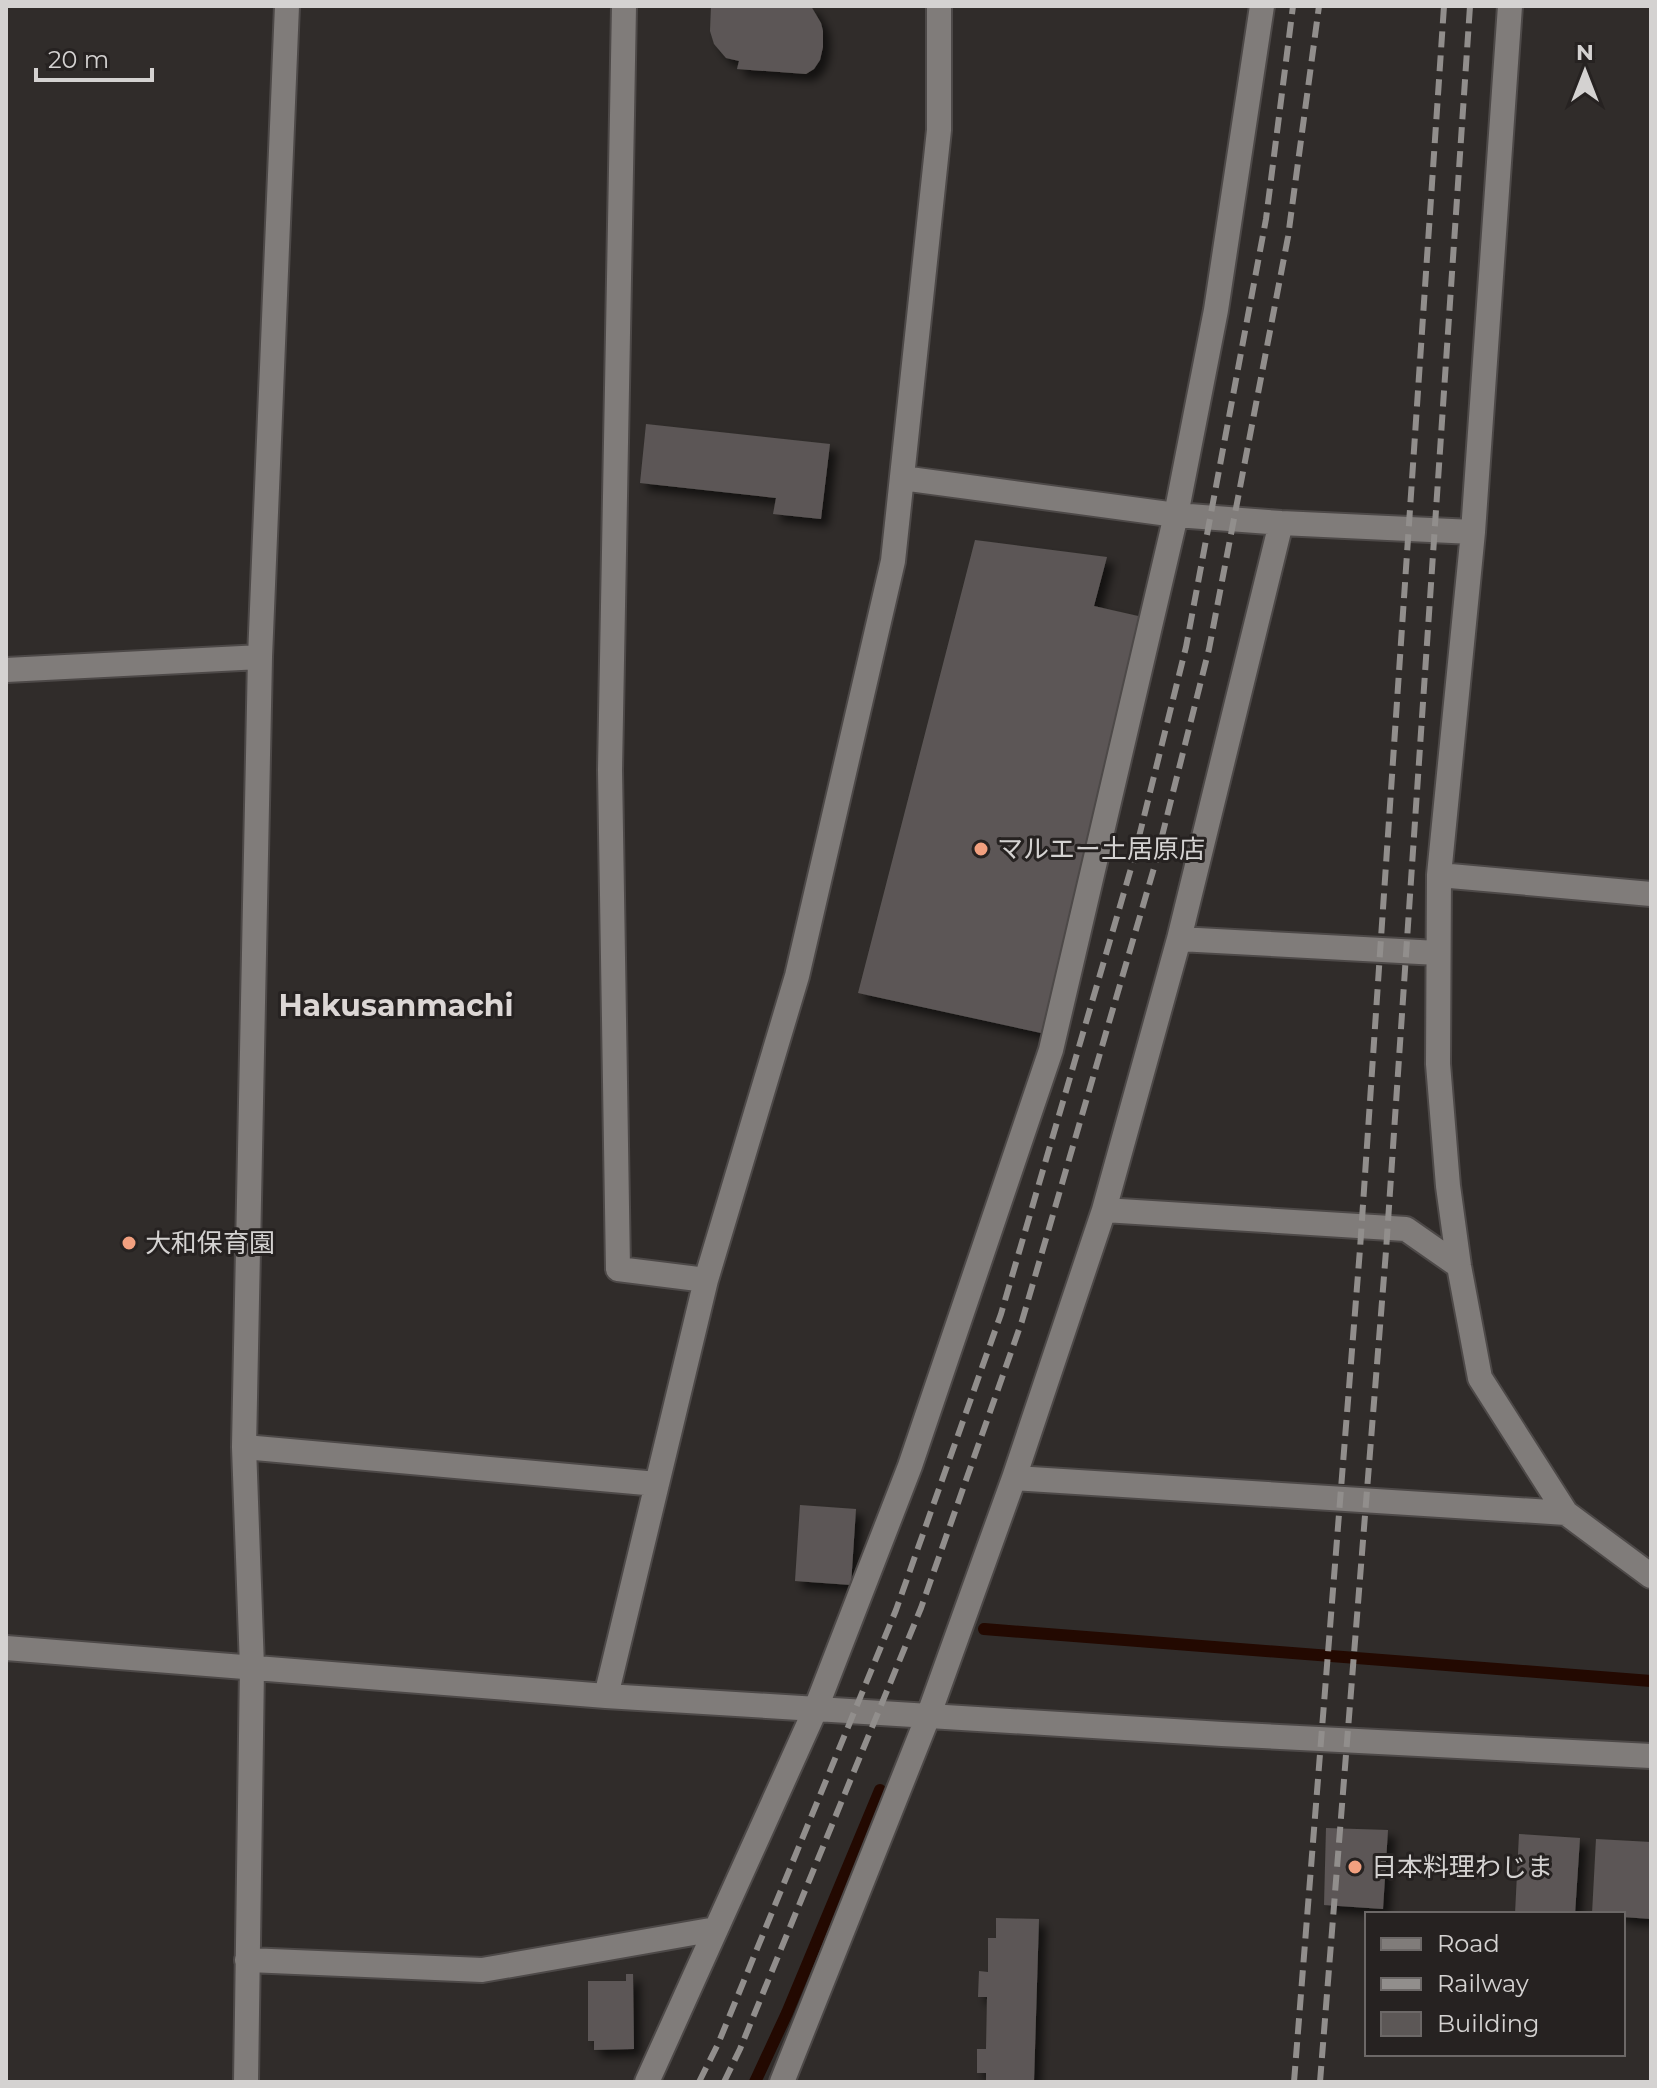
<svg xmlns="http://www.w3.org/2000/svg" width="1657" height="2088" viewBox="0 0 1657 2088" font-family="Montserrat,'Noto Sans JP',sans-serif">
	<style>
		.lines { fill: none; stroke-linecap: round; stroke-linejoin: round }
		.stream { stroke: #230901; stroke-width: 12 }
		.building { fill: #5c5756; filter: url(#shadow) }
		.minor-casing { stroke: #4d4948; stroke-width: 28 }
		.minor { stroke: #807c7a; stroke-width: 24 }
		.rail { stroke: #918e8c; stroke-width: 6; stroke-dasharray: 16 8; stroke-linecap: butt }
		.poi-dot { fill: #f2a07f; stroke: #262221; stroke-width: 3 }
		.labels { text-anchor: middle; stroke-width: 6; stroke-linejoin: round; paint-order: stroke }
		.poi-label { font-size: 26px; fill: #d4d2d1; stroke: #262221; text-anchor: start }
		.quarter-label { font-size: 30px; font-weight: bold; fill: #dcd7d5; stroke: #262221 }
	</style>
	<defs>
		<filter id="shadow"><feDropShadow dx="7" dy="7" stdDeviation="4" flood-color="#0009"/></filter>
	</defs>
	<rect width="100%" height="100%" fill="#302c2a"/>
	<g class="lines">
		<path class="stream" d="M984,1629l667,52
			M755,2082l32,-69 93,-223"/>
	</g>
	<path class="building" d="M711,6h100l10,17 2,8v16l-3,13 -6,9 -8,5 -69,-5 2,-8 -13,-3 -12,-14 -4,-13z
		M646,424l184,20 -9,75 -48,-5 3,-16 -136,-15z
		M975,540l132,17 -13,49 53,12 -106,415 -183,-40z
		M800,1505l56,4 -5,76 -56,-4z
		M1326,1828l62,2 -5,79 -59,-4z
		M1519,1834l61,4 -5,76h-60z
		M1596,1839l55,3v77l-28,-2v-3h-31z
		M996,1918l43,1 -5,163h-48v-9h-9v-24h9l1,-52h-9l1,-26 9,1v-34h8z
		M626,1974h7l1,75 -40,1v-9h-6v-60h38z"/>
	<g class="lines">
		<defs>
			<path id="minor" d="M624,6l-14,764 8,499 88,11
				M1510,6l-37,526 -34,343 -1,189 10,122 11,80 21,112 86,135 85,63
				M902,478l274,37 105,8 192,9
				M6,670l254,-13
				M1439,875l212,19
				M1179,939l259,14
				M1104,1210l302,19 53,37
				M244,1447l413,37
				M1014,1478l552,35
				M6,1648l600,48 616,38 429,22
				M606,1696l100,-416 91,-304 96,-415 46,-431v-124
				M247,1960l235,10 234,-41
				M246,2082l6,-415 -8,-220 16,-790 27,-651
				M647,2082l169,-374 94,-242 141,-416 125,-535 40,-205 46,-304
				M782,2082l147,-368 85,-236 90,-268 75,-271 102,-416"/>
		</defs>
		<use href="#minor" class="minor-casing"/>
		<use href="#minor" class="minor"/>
		<path class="rail" d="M699,2082l19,-38 178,-434 105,-296 131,-449 54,-218 80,-428 27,-213
			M724,2082l16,-33 181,-441 101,-287 132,-453 55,-219 79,-412 31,-231
			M1294,2082l66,-833 84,-1243
			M1320,2082l66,-831 84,-1245"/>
	</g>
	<g class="poi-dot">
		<circle cx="981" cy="849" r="8"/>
		<circle cx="129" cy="1243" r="8"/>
		<circle cx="1355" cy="1867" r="8"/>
	</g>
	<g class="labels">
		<g class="poi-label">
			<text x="997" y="858">マルエー土居原店</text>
			<text x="145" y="1252">大和保育園</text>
			<text x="1371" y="1876">日本料理わじま</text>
		</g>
		<g class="quarter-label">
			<text x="396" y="1016">Hakusanmachi</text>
		</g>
	</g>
	<rect width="1657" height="2088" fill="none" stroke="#d4d2d1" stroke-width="16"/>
	<rect x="1365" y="1912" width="260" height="144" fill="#262221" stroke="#6c6867" stroke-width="2"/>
	<rect x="1381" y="1938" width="40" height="12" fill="#807c7a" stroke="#6c6867" stroke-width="2"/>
	<text x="1437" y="1952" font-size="24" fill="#d4d2d1">Road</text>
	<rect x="1381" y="1978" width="40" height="12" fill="#918e8c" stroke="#6c6867" stroke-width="2"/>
	<text x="1437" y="1992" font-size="24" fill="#d4d2d1">Railway</text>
	<rect x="1381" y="2012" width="40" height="24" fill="#5c5756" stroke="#6c6867" stroke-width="2"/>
	<text x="1437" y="2032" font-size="24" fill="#d4d2d1">Building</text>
	<g transform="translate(1585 72)" stroke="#262221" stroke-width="6" paint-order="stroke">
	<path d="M0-6L14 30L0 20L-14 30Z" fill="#d4d2d1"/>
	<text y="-12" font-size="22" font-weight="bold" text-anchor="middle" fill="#d4d2d1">N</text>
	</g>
	<path d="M36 68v12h116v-12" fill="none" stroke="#d4d2d1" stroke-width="4"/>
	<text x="48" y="68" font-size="24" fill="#d4d2d1" stroke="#262221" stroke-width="6" paint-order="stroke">20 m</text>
</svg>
